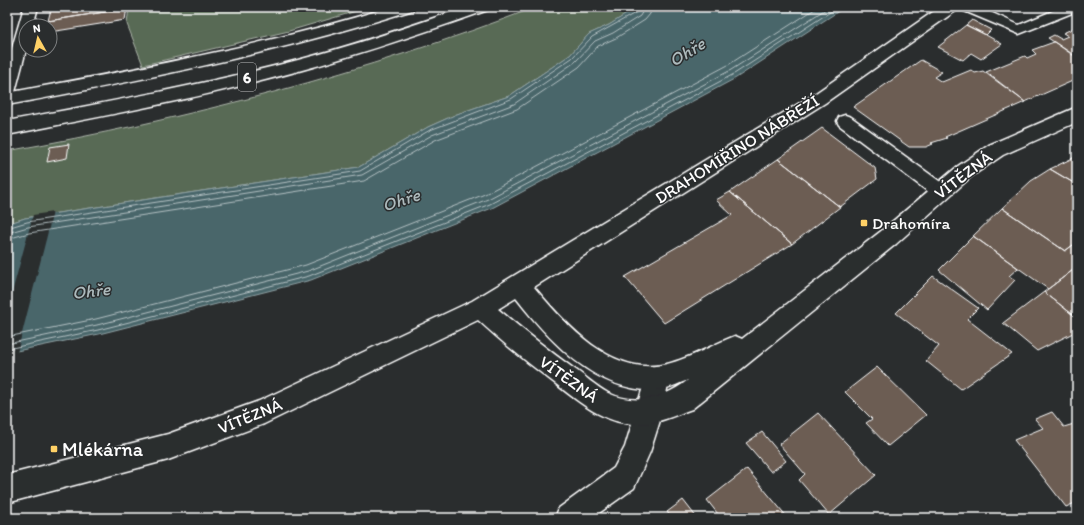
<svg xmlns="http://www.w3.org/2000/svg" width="1084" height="525" viewBox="0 0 1084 525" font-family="Itim,sans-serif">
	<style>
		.green { fill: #586a54; stroke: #acb4aa }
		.water { fill: #48666b; stroke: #91a3a6 }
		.pier { fill: #2a2d2e }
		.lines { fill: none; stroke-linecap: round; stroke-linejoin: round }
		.shore { stroke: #b6c2c4; stroke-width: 1 }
		.building { fill: #6c5d53; stroke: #fff }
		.service-casing { stroke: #fff; stroke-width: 3 }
		.minor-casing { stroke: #fff; stroke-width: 3 }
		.tertiary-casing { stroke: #fff; stroke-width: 3 }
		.trunk-casing { stroke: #fff; stroke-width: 3 }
		.service { fill: #2a2d2e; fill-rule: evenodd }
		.minor { fill: #2a2d2e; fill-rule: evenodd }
		.tertiary { fill: #2a2d2e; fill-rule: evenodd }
		.trunk { fill: #2a2d2e; fill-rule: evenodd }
		.poi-dot { fill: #ffd166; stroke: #2a2d2e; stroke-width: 1.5 }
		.labels { text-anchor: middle; stroke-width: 3; stroke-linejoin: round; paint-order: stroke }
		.shield { fill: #2a2d2e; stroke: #bfc0c0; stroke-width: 1 }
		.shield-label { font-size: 16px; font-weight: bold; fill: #fff }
		.street-label { font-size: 17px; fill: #fff; stroke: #2a2d2e }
		.poi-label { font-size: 17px; fill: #fff; stroke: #2a2d2e; text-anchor: start }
		.water-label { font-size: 18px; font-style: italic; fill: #adbabc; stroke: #2a2d2e }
		.near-poi-label { font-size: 20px; fill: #fff; stroke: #2a2d2e; text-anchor: start }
	</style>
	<rect width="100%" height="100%" fill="#2a2d2e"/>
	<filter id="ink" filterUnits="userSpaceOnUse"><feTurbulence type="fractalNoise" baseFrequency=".025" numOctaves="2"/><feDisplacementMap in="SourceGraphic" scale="8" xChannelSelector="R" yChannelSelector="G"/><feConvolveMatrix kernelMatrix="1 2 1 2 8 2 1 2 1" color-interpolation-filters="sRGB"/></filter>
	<g filter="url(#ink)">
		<path class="green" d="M129,7h241l-81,24 -146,34 -16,-41z
			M536,7h102l-29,18 -20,9 -19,21 -61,41 -52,18 -29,13 -69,40 -334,51 -18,6v-73c181,-32 357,-78 529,-144z"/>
		<path class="water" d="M638,7h207l-109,71 -244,130 -181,72 -212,54 -92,19v-129l18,-6 334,-51 69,-40 29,-13 52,-18 61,-41 19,-21 20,-9z"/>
		<path class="pier" d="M53,212l-36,141 -10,2v-44l26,-96z"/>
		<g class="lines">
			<path class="shore" d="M7,228l20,-6 333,-51 70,-41 81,-31 61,-41 20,-21 45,-25 3,-5
				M7,233l21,-6 334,-52 70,-40 82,-31 61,-42 20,-21 18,-8 27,-17 5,-9
				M7,239l22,-6 335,-52 71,-41 82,-31 62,-42 19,-21 18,-8 29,-18 5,-6 1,-7
				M7,337l89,-18 210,-54 179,-71 243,-129 90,-58
				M7,344l90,-19 211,-54 180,-72 243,-129 98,-63
				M7,349l91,-19 211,-54 181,-72 244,-130 104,-67"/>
		</g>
		<path class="building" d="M61,7h56v3l-69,11 3,-12z
			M117,7h10l-2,13 -75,12v-6h-3l1,-5 69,-11z
			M972,20l19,10 -5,5 -20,-10z
			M966,25l20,10 16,9 -21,15 -10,-6 -8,7 -25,-13z
			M1074,28l3,1v28l-29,-19 6,-3 7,4 7,-3 -5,-3z
			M1054,42l23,16v21l-52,23 -39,-30 39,-16 2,2 9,-4 -4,-4z
			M921,60l21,12 -8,5 8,5 29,-12 4,3 8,-2 42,31 -80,35 2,1 -16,5 2,1 -7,3h-17l-56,-40z
			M822,128l53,40 2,11 -37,28 -62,-48z
			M69,144l-2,14 -20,4 3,-15z
			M1077,156v29l-27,-16z
			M778,159l62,48 -48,37 -62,-52z
			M1050,169l27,16v57l-12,9 -63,-43 29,-27z
			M730,192l62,52 -128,79 -39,-46 107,-62 -16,-15z
			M1002,208l63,43 12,-9v25l-29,22 -75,-53z
			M973,236l45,32 -9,8 6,4 -28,30 -48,-40z
			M1077,267v43l-5,4 -28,-22z
			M933,276l45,32 -11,11 45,35 -51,35 -35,-28 13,-15 -43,-33z
			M1044,292l33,26v13l-40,20 -34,-28z
			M877,367l49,48 -38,31 -22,-23 6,-4 -27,-27z
			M1052,412l12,15 13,-4v79l-11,5 -52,-67 29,-12 -8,-9z
			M818,413l58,62 -47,40 -30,-35 6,-6 -26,-30z
			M762,432l24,29 -15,11 -25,-29z
			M747,469l41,49h-67l-14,-18z
			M683,500l14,18h-25l-5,-6z"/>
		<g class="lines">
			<defs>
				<path id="service" d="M24,7h14l-5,19h-7v24l-11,42 -3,4 -5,1v-32z
					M960,7h19l40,18 43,-18h15v4l-58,23 -57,-24z
					M845,115l6,2 95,69 3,5 -3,5 -6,2 -6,-2 -95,-71 -2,-4 2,-4z"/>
				<path id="minor" d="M657,366l9,4 3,8 -6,33 -13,41 -16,36 -42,30h-37l4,-10 55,-40 11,-21 23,-77z"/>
				<path id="tertiary" d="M940,7h19l-2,3 -132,93 -291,184c31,37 78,91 133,77 24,-6 45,-19 68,-28l7,3 138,-107 78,-66 31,-21 88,-38v15l-74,33 -31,21 -76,68 -204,165c-17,6 -34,15 -53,15 -33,1 -59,-21 -83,-40 -27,-20 -53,-41 -78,-64l-214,104 -96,36 -161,43v-28l161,-41 91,-33 213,-100 341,-206zM516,298c33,42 80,95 140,92 11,-1 22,-6 32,-10 -22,18 -53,26 -80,13 -13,-7 -23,-17 -35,-25 -26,-19 -51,-39 -75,-59z"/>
				<path id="trunk" d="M390,7h25l-2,3c-133,42 -269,70 -406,95v-12c129,-24 258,-47 383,-86z
					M466,7h24l-2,3c-74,26 -148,51 -223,70 -85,22 -172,38 -258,55v-14c97,-18 195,-36 291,-61 57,-15 113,-34 168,-53z"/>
			</defs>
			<use href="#service" class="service-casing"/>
			<use href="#minor" class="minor-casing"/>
			<use href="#tertiary" class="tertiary-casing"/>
			<use href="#trunk" class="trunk-casing"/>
			<use href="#service" class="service"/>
			<use href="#minor" class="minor"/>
			<use href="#tertiary" class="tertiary"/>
			<use href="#trunk" class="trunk"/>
		</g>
	</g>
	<g class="poi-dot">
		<rect x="860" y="219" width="8" height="8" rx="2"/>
		<rect x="50" y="445" width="8" height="8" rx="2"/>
	</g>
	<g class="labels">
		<rect class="shield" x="238" y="63" width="18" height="28" rx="3"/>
		<g class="shield-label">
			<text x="247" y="83">6</text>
		</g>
		<g class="street-label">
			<text transform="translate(737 149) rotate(-32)" y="6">DRAHOMÍŘINO NÁBŘEŽÍ</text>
			<text transform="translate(963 175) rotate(-37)" y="6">VÍTĚZNÁ</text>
			<text transform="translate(569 379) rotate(35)" y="6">VÍTĚZNÁ</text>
			<text transform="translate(250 416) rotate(-22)" y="6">VÍTĚZNÁ</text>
		</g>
		<g class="poi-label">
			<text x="872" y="229">Drahomíra</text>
		</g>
		<g class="water-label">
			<text transform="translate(687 52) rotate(-32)" y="6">Ohře</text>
			<text transform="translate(401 200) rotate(-18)" y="6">Ohře</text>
			<text transform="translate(91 291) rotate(-7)" y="6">Ohře</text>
		</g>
		<g class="near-poi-label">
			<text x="62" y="456">Mlékárna</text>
		</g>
	</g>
	<rect width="1084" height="525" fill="none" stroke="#2a2d2e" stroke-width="24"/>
	<rect x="12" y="12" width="1060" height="501" fill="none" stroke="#fff" stroke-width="1.5" filter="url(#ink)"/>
	<g transform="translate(38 38) rotate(352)"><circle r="19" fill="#2a2d2e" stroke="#7f8182"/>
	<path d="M0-3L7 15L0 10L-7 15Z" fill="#ffd166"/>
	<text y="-6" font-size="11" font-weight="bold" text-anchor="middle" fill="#ffffff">N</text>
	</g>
</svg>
